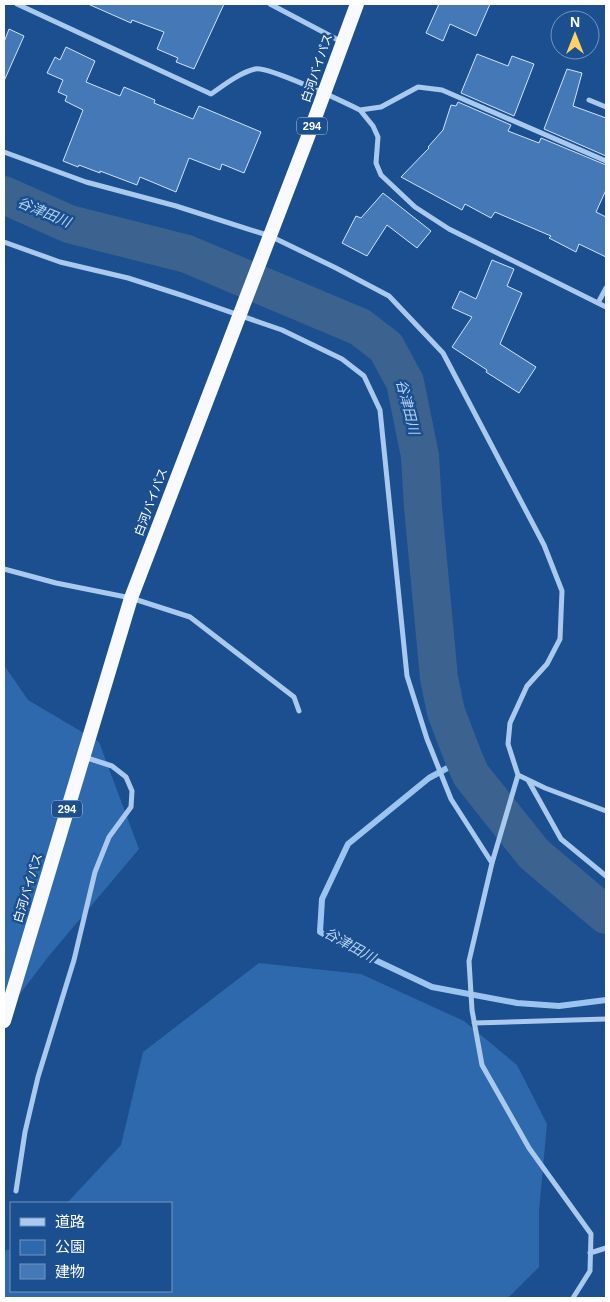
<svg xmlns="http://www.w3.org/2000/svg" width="610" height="1302" viewBox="0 0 610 1302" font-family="Helvetica,'Noto Sans JP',sans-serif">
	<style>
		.green { fill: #2e69ad }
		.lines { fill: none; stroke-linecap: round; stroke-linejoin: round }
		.stream { stroke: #9cc4f0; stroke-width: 6 }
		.river { stroke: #3c6290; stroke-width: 38 }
		.building { fill: #4478b7; stroke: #cfe3fa }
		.minor { stroke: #a9c9ee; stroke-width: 5 }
		.trunk { stroke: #f8faff; stroke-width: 14 }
		.labels { text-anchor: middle; stroke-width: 5; stroke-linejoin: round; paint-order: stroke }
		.shield { fill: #1b4f8f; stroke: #bbcadd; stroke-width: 1 }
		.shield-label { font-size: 11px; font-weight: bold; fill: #fff }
		.street-label { font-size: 12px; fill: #fff; stroke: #1b4f8f }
		.water-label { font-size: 14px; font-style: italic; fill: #b5d3f5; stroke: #1b4f8f }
	</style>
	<rect width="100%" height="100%" fill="#1b4f8f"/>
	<path class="green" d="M4,665l24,35 71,42 40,107 -91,108 -44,58z
		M259,963l102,11 103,47 53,44 30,59 -8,87v56l-31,31h-504v-47l7,-2v42h160v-88h-104l54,-58 22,-93z"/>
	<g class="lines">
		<path class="stream" d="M464,759l-35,19 -81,66 -26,55 -2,33 19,11 93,44 85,16 42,3 47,-6"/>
		<path class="river" d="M4,195l65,29 118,30 173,73 26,20 19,35 15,74 3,51 16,171 7,34 18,47 7,16 63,79 72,61"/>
	</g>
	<path class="building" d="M88,4h136l-30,65 -18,-7 2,-4 -21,-9 7,-17 -32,-12 -1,3z
		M439,4h51l-14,32 -26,-12 -7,17 -17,-8z
		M9,29l15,7 -20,45v-39z
		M66,47l29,14 -9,21 34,14 4,-9 31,13 -1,3 39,16 6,-13 62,26 -17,41 -22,-9 -2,6 -31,-12 -13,34 -36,-15 -3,8 -37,-14v2l-21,-8 -1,2 -15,-6 20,-51 -18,-9 2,-5 -9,-4 5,-12 -16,-7 8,-16 5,3z
		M477,54l31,12 4,-10 22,8 -20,52 -53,-23z
		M567,69l15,4 -9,33 33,12v38l-62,-27z
		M458,102l53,23 -3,6 31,12 2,-5 65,27v25l-10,22 10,5v40l-27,-13 -3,8 -27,-14 2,-2 -56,-24 -4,6 -26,-14 -3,6 -61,-33 28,-29 -1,-1 15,-17 8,-25 5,1z
		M383,193l48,38 -14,17 -30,-23 -20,31 -25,-13 14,-27 5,2z
		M492,260l22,9 -7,17 15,7 -22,51 36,23 -17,26 -33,-21 1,-2 -35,-23 20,-30 -20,-9 8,-17 16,8z"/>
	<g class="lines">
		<path class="minor" d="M17,4l194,90c13,-9 28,-21 44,-25 13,-3 89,33 105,41
			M270,4l72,38
			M589,100l17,7
			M4,152l82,30 90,24 94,30 66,32 53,28 54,57 101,192 18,46 -2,48 -13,25 -20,22 -17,37 -2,21 10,31 -26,88 -23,98 3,49 10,55 47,83 62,86 -1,37 -17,27
			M606,161l-164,-71 -24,-3 -37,20 -21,3 13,16 5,11 -2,26 5,12 34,32 34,22 157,78
			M4,242l56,20 68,16 56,18 98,34 60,29 22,17 16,34 27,266 20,63 24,60 41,64
			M598,303l8,-15
			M4,569l52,14 75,15 59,19 104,80 5,14
			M518,775l27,13 61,23
			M528,780l33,59 45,37
			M474,1023l132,-4
			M16,1191l9,-59 13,-55 36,-117 21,-88 14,-35 22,-30 1,-16 -6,-14 -14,-11 -28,-9
			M590,1253l16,-5"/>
		<path class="trunk" d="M4,1021l127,-423 178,-464 48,-130"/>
	</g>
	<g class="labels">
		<g class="shield">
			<rect x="297" y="117.5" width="30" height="17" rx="4"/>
			<rect x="52" y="800.5" width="30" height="17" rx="4"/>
		</g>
		<g class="shield-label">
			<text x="312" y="130">294</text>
			<text x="67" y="813">294</text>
		</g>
		<g class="street-label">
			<text transform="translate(317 68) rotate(-71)" y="4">白河バイパス</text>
			<text transform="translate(151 502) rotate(-69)" y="4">白河バイパス</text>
			<text transform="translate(28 888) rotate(-73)" y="4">白河バイパス</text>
		</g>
		<g class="water-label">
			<text transform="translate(44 212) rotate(23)" y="5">谷津田川</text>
			<text transform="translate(408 407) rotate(76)" y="5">谷津田川</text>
			<text transform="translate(350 945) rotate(29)" y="5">谷津田川</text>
		</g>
	</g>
	<rect width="610" height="1302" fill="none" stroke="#ffffff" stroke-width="10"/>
	<rect x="10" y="1202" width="162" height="90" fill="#1b4f8f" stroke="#7695bc"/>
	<rect x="20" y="1218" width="25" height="8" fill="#a9c9ee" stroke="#7695bc"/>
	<text x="55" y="1227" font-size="15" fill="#ffffff">道路</text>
	<rect x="20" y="1240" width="25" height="15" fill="#2e69ad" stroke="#7695bc"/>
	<text x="55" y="1252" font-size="15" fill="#ffffff">公園</text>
	<rect x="20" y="1264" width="25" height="15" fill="#4478b7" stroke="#7695bc"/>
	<text x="55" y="1277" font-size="15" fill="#ffffff">建物</text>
	<g transform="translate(575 35)"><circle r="24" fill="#1b4f8f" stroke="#7695bc"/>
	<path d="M0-4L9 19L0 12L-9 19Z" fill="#ffd166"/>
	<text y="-8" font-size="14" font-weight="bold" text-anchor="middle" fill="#ffffff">N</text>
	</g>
</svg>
